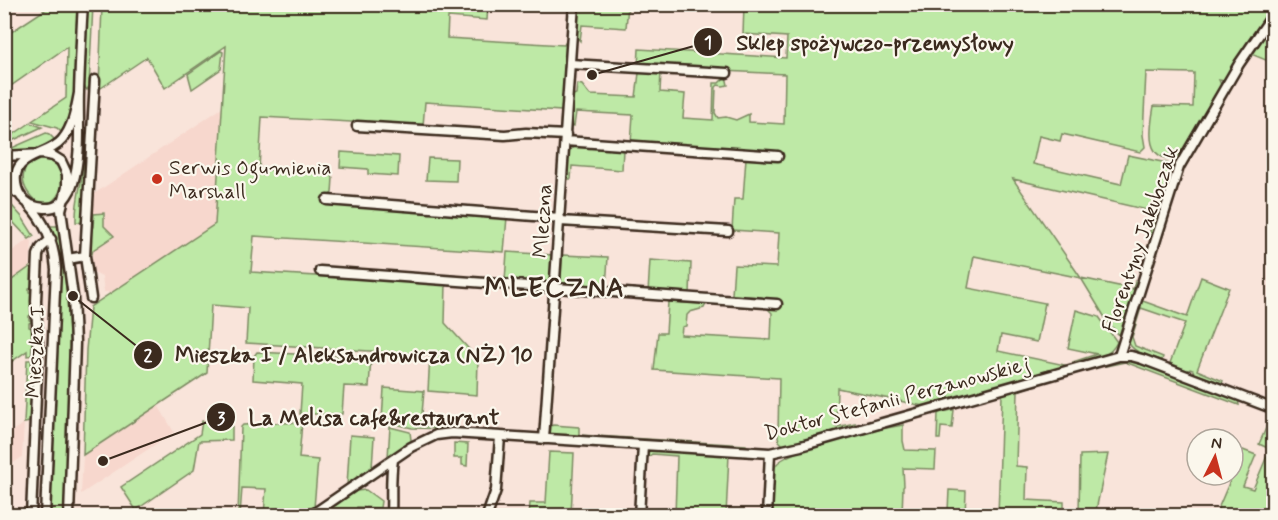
<svg xmlns="http://www.w3.org/2000/svg" width="1278" height="520" viewBox="0 0 1278 520" font-family="Mynerve,sans-serif">
	<style>
		.built { fill: #f7d7cd }
		.green { fill: #bee9a6; stroke: #7c8a62; stroke-width: 1.5 }
		.lines { fill: none; stroke-linecap: round; stroke-linejoin: round }
		.minor-casing { stroke: #3b2a1e; stroke-width: 13 }
		.minor { stroke: #fbf7ec; stroke-width: 8 }
		.poi-dot { fill: #c8321e; stroke: #fbf7ec; stroke-width: 2 }
		.labels { text-anchor: middle; stroke-width: 4.5; stroke-linejoin: round; paint-order: stroke }
		.poi-label { font-size: 21px; fill: #3b2a1e; stroke: #fbf7ec; text-anchor: start }
		.street-label { font-size: 21px; fill: #3b2a1e; stroke: #fbf7ec }
		.district-label { font-size: 27px; font-weight: bold; letter-spacing: 1.5px; fill: #3b2a1e; stroke: #fbf7ec }
		.leader { fill: none; stroke: #3b2a1e; stroke-width: 2 }
		.callout-dot { fill: #3b2a1e; stroke: #fbf7ec; stroke-width: 2 }
		.mark-label { font-size: 18px; text-anchor: middle; font-weight: bold; fill: #fff }
		.callout-label { font-size: 22px; text-anchor: middle; font-weight: bold; fill: #3b2a1e; stroke: #fbf7ec; stroke-width: 4.5; stroke-linejoin: round; paint-order: stroke }
	</style>
	<rect width="100%" height="100%" fill="#f9e4da"/>
	<filter id="ink" filterUnits="userSpaceOnUse"><feTurbulence type="fractalNoise" baseFrequency=".0167" numOctaves="2"/><feDisplacementMap in="SourceGraphic" scale="12" xChannelSelector="R" yChannelSelector="G"/><feConvolveMatrix kernelMatrix="1 2 1 2 8 2 1 2 1" color-interpolation-filters="sRGB"/></filter>
	<g filter="url(#ink)">
		<path class="built" d="M222,108l-7,116 -105,70 -2,-2h-4l-2,-16 -10,-5 2,-77z
			M29,239l3,2 -2,26 -25,18v-29z
			M158,405l16,27 -93,62 2,-39z
			M24,423l-2,34 -17,12v-33z"/>
		<path class="green" d="M52,5h25l-2,92 -4,21 -8,16 -6,-6 -25,-7 34,-23 1,-51 -62,43v-54z
			M88,5h5l-4,81 -2,4 -3,-4z
			M102,5h386l-1,15 -39,-3 -1,21 117,7 1,-2h2l-4,79 -3,5 1,-16 -136,-9 -2,24 -161,-9 -3,52 72,5 2,4 -1,15 -4,3 -1,7 180,14 -3,35 -250,-16 -3,36 195,12 -1,39 33,36 -1,36 -49,-4 2,-36 -184,-12 2,-35 -37,-3 -4,68 -124,82 3,-105 4,-43 125,-83 11,-178 -61,42 -18,-31 -46,31 -2,-1z
			M578,5h50l-2,23 -44,-3 -2,16 -4,-5z
			M744,5h529v3l-27,36 -21,37 -6,-1 3,7 -42,72c-37,4 -30,-30 -26,-53l39,1 1,-34 -48,-1 -3,63 2,12 -5,5 -78,-18 -2,7 -21,-5 -6,28 88,20 7,-29 39,8 4,3 2,12 -19,60 -8,-2 3,-2 7,-22 -143,-33 68,99 52,11 2,-8 3,1 -19,53 -12,-14 -26,-43 -107,-22 -6,32 77,15 -8,39 -36,-7 -3,16 67,14 -1,3 -136,39 -91,-19 -1,39 19,-4 -1,5 -70,18 -5,-5 -1,-5 1,-58 -125,-8 4,-37h8l2,-31 38,2 -2,4 -14,4 -3,3 -1,11 -4,1 -1,8 90,5 1,-27 -5,-5 -35,-2 28,1 1,-10 -29,-2 2,-30 43,2 2,-34 -47,-3 2,-31h9l3,-41 34,2 1,-8 -150,-9 2,-28 -57,-3 -2,14 -3,-1 -1,-3 3,-27 3,-1 1,-10 5,1 8,10 46,2 3,-24 3,-2 19,1 -1,20 25,2 -2,24 30,2 1,-37h5l7,-7 2,9 -5,1 -5,-1 -2,2 -1,26 3,5 8,-1 10,3 13,-6v8l35,2 1,-50 -147,-7 1,-18 147,9 1,-21 -44,-3z
			M1273,22v41l-22,-9z
			M221,51l2,1 -2,17 -29,20 -4,-15z
			M30,123l12,4 -37,17v-9l3,-3 3,4z
			M46,133l3,1 7,7 -19,9 -32,3v-2z
			M581,146l42,3 -1,21 -50,-4 -1,13h-4l2,-28 5,-4z
			M341,152l58,4 -1,20 -30,-2v-5l-28,-2z
			M85,157h2l-3,66 -8,-1c-1,-22 7,-43 9,-65z
			M428,158l29,1 -1,22 -30,-1z
			M40,159c18,1 27,15 20,32 -18,38 -60,-22 -20,-32z
			M5,198l17,19 12,19 -5,3 -17,-18 -7,4z
			M104,213v13l10,10 -21,14 -1,4 -3,-1 1,-25 3,-1 1,-13z
			M50,226h8c17,97 12,192 7,289l-15,1 10,-250 -4,-24z
			M507,252l46,3 -1,27 -47,-1z
			M562,255l46,2 -2,31 -45,-5z
			M650,260l41,3 -1,32 -42,-2z
			M30,267l5,1 -2,19 -4,1v4l4,1 1,21 -5,2v4l5,1 -5,2v4l6,2 -1,26 -7,1v-5l-22,15v-81z
			M1201,277l28,11 -32,82 26,11 -1,2 -28,-10 -1,-3 -3,-1 -2,2 -18,-8 15,-40 -44,-15 -9,29 3,9 28,11 -1,3c-13,-4 -31,-7 -35,-21l13,-39 47,17z
			M1076,310l23,7 18,25c-8,17 -26,18 -42,23l-2,-3 24,-8 -29,-6z
			M257,352l114,6 -2,29 -25,-1 -2,28h-42l2,-30 -49,-4 1,-24z
			M1123,359h9l106,40 1,6 -114,-43 -19,4 1,-3z
			M27,360h7l-3,58 -1,4 -6,1z
			M1027,386l2,1 -11,4 -2,75 11,1 -1,33 38,2v13l-66,1 4,-121 2,-2z
			M384,388l40,3 -3,34 25,3 4,-2v3l-38,-1 -30,-7z
			M952,410h2l-2,18 -11,-1 -1,12h-3l1,-26z
			M1273,412v103l-58,1 28,-66 13,5 -13,31 10,3 17,-40 -11,-5z
			M202,421l30,3v16l-33,1 -5,29 -58,40 -15,-23 79,-53z
			M302,422l-3,36 19,2 -4,48 -11,7h-39l2,-26 -24,-1 -2,27h-2l3,-88 2,-2z
			M553,425l26,2v8l167,10v4l-196,-13 1,-10z
			M903,425v16l2,9 31,1 -1,18 -32,-1 1,18 -1,1 -1,28 -131,1c0,-13 -2,-41 5,-51 12,-17 103,-36 127,-40z
			M390,427l20,5 1,8 -1,3 -27,20v-2l5,-4z
			M350,435l24,2 -2,31 -25,18z
			M454,443l14,1 -1,22 -5,-1v-7h-8z
			M649,450l80,5 -3,60h-51l2,-59 -25,-2 -5,4 -1,-5z
			M549,452l25,1 -3,62h-42l1,-12h16z
			M1108,454l-13,61h-16l1,-60z
			M366,490l15,11 -1,7 -23,-1 -1,8 -38,1 38,-25z
			M949,490l17,1 -1,24h-32v-4h15z"/>
		<g class="lines">
			<defs>
				<path id="minor" d="M570,64l157,9
					M79,93c-3,16 -6,34 -17,47 -15,18 -54,13 -45,48 2,8 7,13 14,17 7,3 20,5 27,0 6,-4 13,-14 15,-22 9,-29 5,-62 6,-91 1,-29 2,-58 4,-88
					M357,126l148,9 21,-2 40,2
					M565,141l213,15
					M4,156l38,-2 11,2 8,5 6,13v13l-6,23 12,86 2,47 -6,173
					M4,181l13,12
					M327,200l233,18
					M29,205c17,18 25,39 27,64l-11,247
					M560,221l168,10
					M85,256l10,-176
					M68,259l17,-3 6,42
					M320,271l457,33
					M1119,356l60,-189 60,-103 35,-51
					M544,439l30,-435
					M31,516l7,-169 -2,-46 2,-46 3,-7 10,-9
					M310,516l101,-69 25,-12 16,-2 318,20 31,-7 318,-90h12l11,3 132,50
					M391,516c1,-20 -1,-37 2,-56
					M487,516l9,-26 4,-53
					M639,516l4,-71
					M767,516l3,-63"/>
			</defs>
			<use href="#minor" class="minor-casing"/>
			<use href="#minor" class="minor"/>
		</g>
	</g>
	<circle class="poi-dot" cx="157" cy="179" r="6"/>
	<g class="labels">
		<g class="poi-label">
			<text x="169" y="174">Serwis Ogumienia<tspan x="169" dy="24">Marshall</tspan></text>
		</g>
		<g class="street-label">
			<text transform="translate(542 221) rotate(-86)" y="7">Mleczna</text>
			<text transform="translate(1140 239) rotate(-71)" y="7">Florentyny Jakubczak</text>
			<text transform="translate(35 352) rotate(-87)" y="7">Mieszka I</text>
			<text transform="translate(897 398) rotate(-15)" y="7">Doktor Stefanii Perzanowskiej</text>
		</g>
		<g class="district-label">
			<text x="555" y="296">MLECZNA</text>
		</g>
	</g>
	<path class="leader" d="M592 75L708 42M73 296L148 355M103 461L221 417"/>
	<g class="callout-dot">
		<circle cx="592" cy="75" r="6"/>
		<circle cx="73" cy="296" r="6"/>
		<circle cx="103" cy="461" r="6"/>
		<circle cx="708" cy="42" r="15"/>
		<circle cx="148" cy="355" r="15"/>
		<circle cx="221" cy="417" r="15"/>
	</g>
	<g class="mark-label">
		<text x="708" y="48">1</text>
		<text x="148" y="361">2</text>
		<text x="221" y="424">3</text>
	</g>
	<g class="callout-label">
		<text x="875" y="50">Sklep spożywczo-przemysłowy</text>
		<text x="354" y="362">Mieszka I / Aleksandrowicza (NŻ) 10</text>
		<text x="374" y="425">La Melisa cafe&amp;restaurant</text>
	</g>
	<rect width="1278" height="520" fill="none" stroke="#fbf7ec" stroke-width="24"/>
	<rect x="12" y="12" width="1254" height="496" fill="none" stroke="#3b2a1e" stroke-width="2" filter="url(#ink)"/>
	<g transform="translate(1215 457) rotate(6)"><circle r="28" fill="#fbf7ec" stroke="#aea59a" stroke-width="1.5"/>
	<path d="M0-4.5L10 22L0 15L-10 22Z" fill="#c8321e"/>
	<text y="-9" font-size="16" font-weight="bold" text-anchor="middle" fill="#3b2a1e">N</text>
	</g>
</svg>
